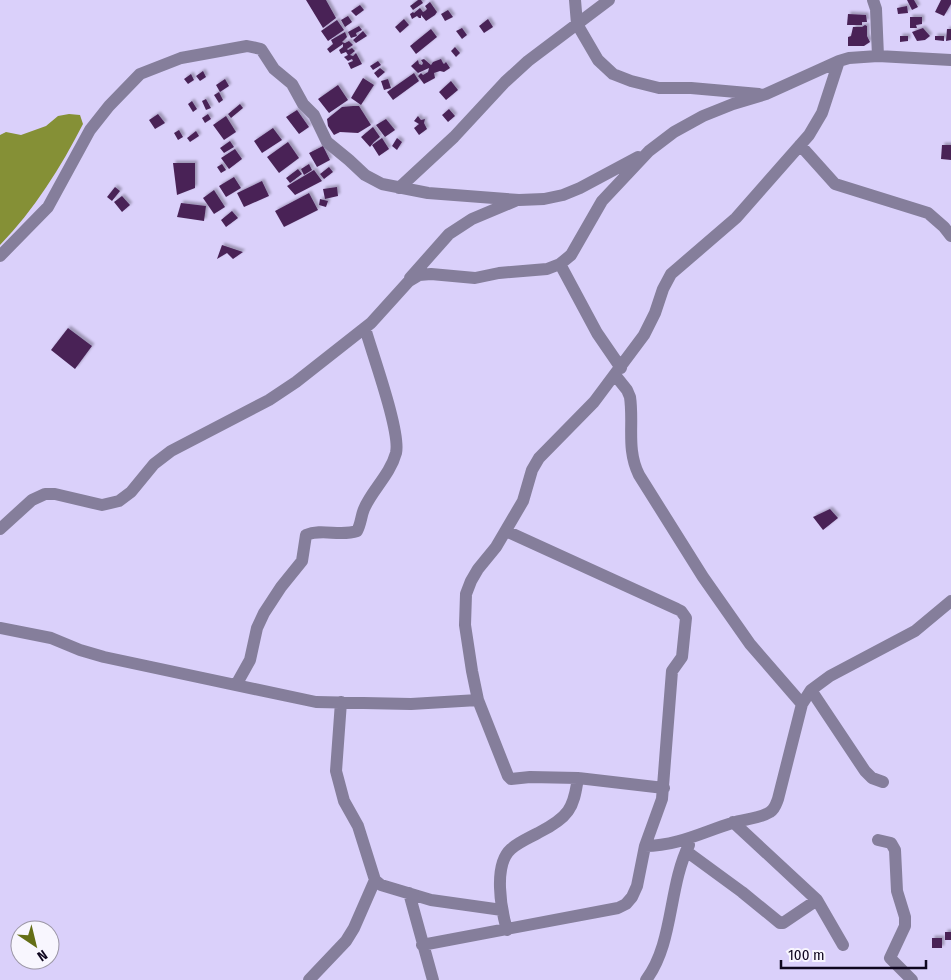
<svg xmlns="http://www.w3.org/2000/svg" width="951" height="980" viewBox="0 0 951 980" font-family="'Fira Sans Condensed',sans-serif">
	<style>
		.water { fill: #859036 }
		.building { fill: #492357; filter: url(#shadow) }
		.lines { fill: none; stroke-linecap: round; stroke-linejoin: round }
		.minor { stroke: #857e9b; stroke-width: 12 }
	</style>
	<defs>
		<filter id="shadow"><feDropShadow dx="2.5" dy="-2.5" stdDeviation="1" flood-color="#0004"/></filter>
	</defs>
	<rect width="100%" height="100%" fill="#dad0fa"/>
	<path class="water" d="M69,114l11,1 3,9c-22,43 -49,86 -83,121v-110l6,-3 15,3 25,-9 12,-10z"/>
	<path class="building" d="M306,0h20l10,18 -13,10z
		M418,0h3l2,3 -10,7 -3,-4z
		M907,0h7l4,7 -6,3z
		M941,0h10v4l-7,12 -9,-4z
		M430,2l7,10 -2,3 -9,6 -5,-6v3h-2l-2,-2 -5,3 -2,-5 3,-2 1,1 6,-5 3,4 2,-1 2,-2 -2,-3z
		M360,5l4,5 -8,6 -5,-5z
		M907,6l1,7 -10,1 -1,-6z
		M448,10l5,7 -8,4 -4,-7z
		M848,14l18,1 1,7h-5v3h-15z
		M348,16l4,6 -7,5 -4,-7z
		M910,17h12v7l-6,1 1,3h-7z
		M404,19l5,6 -9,8 -5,-6z
		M488,19l5,8 -9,6 -5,-7z
		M337,20l7,10 -16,11 -7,-10z
		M865,25l2,1v10l3,6 -6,4h-16v-9l3,-1 2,-9h9z
		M359,26l3,4 -6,3 1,3 -6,2 -3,-6z
		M462,28l5,7 -5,4 -6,-8z
		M923,28l7,8 -5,4 -8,1 -5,-9z
		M431,29l6,8 -21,17 -6,-8z
		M947,29h4v11l-5,1z
		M363,31l4,5 -11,7 -3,-3z
		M345,32l2,5 -5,5 3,1 4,-2 4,4 -6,4 1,1 4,-2 3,3 -5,4 3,1 3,-3 6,11 -11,5 -3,-6 5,-2 -1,-2 -4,2 -4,-4 4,-2 -2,-3 -5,2 -2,-4 4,-3v-3l-13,9 -3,-4 6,-5 -2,-4z
		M900,36h8v5l-8,1z
		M935,36h9v5l-9,-1z
		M455,47l5,6 -4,4 -5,-6z
		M424,59l7,6 2,-3 8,-3 2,4 1,1 2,-2 4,6 -6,4 -4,-1 -6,2 1,5 -11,6 -6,-8 3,-3 2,2 5,-3 1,-4 -11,5 -7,-7 7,-6 1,4 3,1 1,-2 -2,-3z
		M378,61l3,4 -8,5 -3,-4z
		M380,68l5,4 -7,6 -4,-5z
		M203,71l3,6 -6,4 -4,-5z
		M414,73l5,8 -26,19 -6,-8z
		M191,74l3,6 -6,4 -4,-5z
		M363,78l11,7 -13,20 -10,-7z
		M225,79l4,7 -9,6 -4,-7z
		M388,79l3,9 -7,2 -3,-9z
		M451,81l7,9 -12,10 -7,-8z
		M338,85l10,15 -19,13 -11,-14z
		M219,92l4,8 -4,3 -5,-8z
		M206,99l5,9 -5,2 -4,-9z
		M192,101l5,8 -4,3 -5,-8z
		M240,104l3,4 -12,10 -3,-4z
		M353,106h6l12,19 -13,8 -18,-1 -6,3 -6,-9 -1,-7 15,-12z
		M449,109l6,7 -7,6 -6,-7z
		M297,110l12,17 -10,7 -13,-17z
		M158,114l7,9 -10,6 -6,-9z
		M208,114l3,5 -6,4 -3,-5z
		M226,116l10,16 -12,8 -11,-15z
		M418,116l3,4 4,-1 -1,4 3,6 -8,6 -5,-7 5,-4 -5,-3z
		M386,119l9,11 -10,7 -9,-12z
		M373,127l7,10 -6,5 -4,5 -9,-10z
		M273,128l9,12 -20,13 -8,-12z
		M179,130l4,7 -5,3 -4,-7z
		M196,131l3,5 -9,6 -3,-4z
		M382,138l7,11 -10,7 -7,-11z
		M397,138l5,4 -5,8 -5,-4z
		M230,141l4,6 -10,6 -4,-5z
		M288,142l11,16 -20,15 -12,-16z
		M942,145h9v15l-10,-1z
		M323,146l7,14 -13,7 -8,-14z
		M235,149l7,10 -13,10 -8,-11z
		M173,163h22v25l-18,7z
		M222,164l4,6 -5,3 -4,-6z
		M309,164l3,6 -8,5 -3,-6z
		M329,167l4,5 -9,7 -4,-5z
		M298,169l4,5 -12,9 -4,-5z
		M314,170l8,11 -27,14 -8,-9z
		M234,177l7,11 -15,9 -7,-11z
		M262,181l7,15 -25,11 -7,-14z
		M115,187l5,4 -8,10 -5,-4z
		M337,187l1,9 -13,3 -2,-10z
		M214,190l11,17 -11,7 -11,-16z
		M309,193l9,17 -34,17 -9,-16z
		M122,196l8,9 -8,7 -8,-10z
		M320,199l8,2 -2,6 -7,-2z
		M181,203l25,3 -2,15 -27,-4z
		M232,211l6,7 -12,9 -5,-7z
		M222,245l21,7 -10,7 -6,-6 -10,6z
		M68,328l24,18 -17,23 -24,-19z
		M830,509l8,9 -15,12 -10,-13z
		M945,932h6v8h-6z
		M932,938h10v10h-10z"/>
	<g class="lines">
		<path class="minor" d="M575,0l2,24 21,36 15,14 18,7 28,7h32l68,6
			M873,0l3,9 2,47
			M800,145l35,39 93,29 16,14 7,9
			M399,188l55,-51 51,-55 23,-21 81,-61
			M0,256l48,-49 42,-77 19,-24 31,-32 41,-16 66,-12 14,3 13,20 18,15 11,20 11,11 13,27 22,18 16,15 17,9 46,9 91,7 25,-1 19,-4 17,-7 58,-31
			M560,264l37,69 24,35
			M410,278l39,-44 23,-15 43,-18
			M615,375l12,15 3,7c4,27 -4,52 9,78l64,102 47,67 52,60
			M0,529l32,-29 13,-6h10l47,11 17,-4 12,-9 23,-28 17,-13 98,-51 27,-18 75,-59 38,-42 10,-6 12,-1 44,4 24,-5 48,-4 13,-5 11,-9 31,-54 47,-50 25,-19 29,-16 30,-12 33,-10 73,-33 10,-3 29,-2 73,4
			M0,628l51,10 29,12 24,7 212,45 95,2 67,-4
			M236,685l14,-25 7,-32 7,-15 17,-26 21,-26 4,-26c16,-7 34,2 51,-4 4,-7 4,-15 7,-22 8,-19 26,-34 32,-56 5,-21 -24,-100 -31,-125
			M811,690l54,81 7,7 11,4
			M341,702l-5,69 8,30 14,25 17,54 6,5 50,15 71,10
			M664,788l-86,-10 -48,-1 -19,2 -3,-3 -30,-76 -6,-29 -7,-46 1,-31 5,-13 7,-12 18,-22 27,-46 9,-31 7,-12 55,-56 50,-67 11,-22 8,-24 8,-15 65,-56 73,-83 13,-22 17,-52
			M733,822l84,78 26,45
			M878,840l13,3 4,7 2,41 8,26v9l-15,32 22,22
			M645,846c32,0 58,-14 87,-23 12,-4 27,-4 38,-11 5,-3 6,-8 8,-13l24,-95 9,-14 19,-14 85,-45 36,-30
			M686,851l56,41 38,31h3l34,-23
			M409,893l24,87
			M507,930c-6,-21 -14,-65 4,-81 8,-7 18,-11 27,-16 10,-5 23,-12 30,-22 7,-10 8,-22 10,-33
			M422,945l196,-37 8,-4 6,-7 5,-11 8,-40 17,-47 10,-128 10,-14 4,-39 -5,-7 -4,-2 -171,-78
			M309,980l37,-39 8,-13 21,-48
			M646,980c28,-37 22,-93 43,-135"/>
	</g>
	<g transform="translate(35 945) rotate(145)"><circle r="24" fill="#f8f6fe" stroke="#9b96a5"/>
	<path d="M0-4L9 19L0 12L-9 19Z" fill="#646e16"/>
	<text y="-8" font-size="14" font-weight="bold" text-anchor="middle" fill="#0f071f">N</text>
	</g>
	<path d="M781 960v8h145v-8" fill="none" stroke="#0f071f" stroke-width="2.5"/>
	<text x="788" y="960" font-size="15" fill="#0f071f" stroke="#f8f6fe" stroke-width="4" paint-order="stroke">100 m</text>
</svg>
